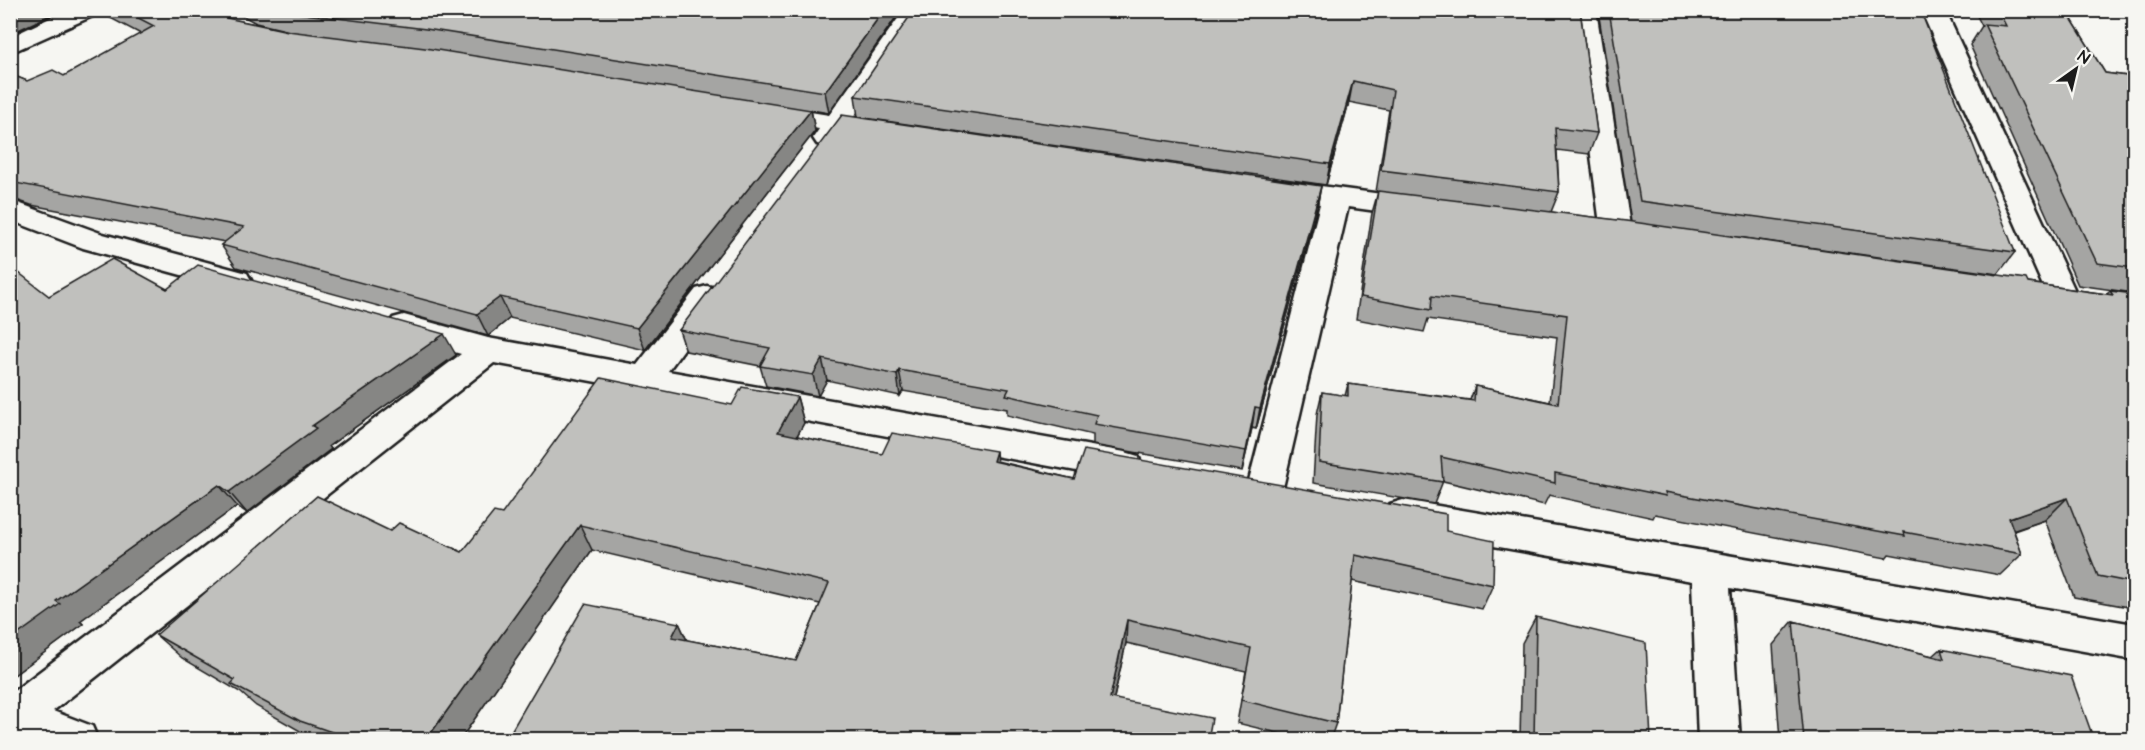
<svg xmlns="http://www.w3.org/2000/svg" width="2145" height="750" viewBox="0 0 2145 750" font-family="'Architects Daughter',sans-serif">
	<style>
		.lines { fill: none; stroke-linecap: round; stroke-linejoin: round }
		.street-casing { stroke: #1c1c1c; stroke-width: 5 }
		.street { fill: #f6f6f2; fill-rule: evenodd }
		.wall { fill: #a5a5a3; stroke: #1c1c1c; stroke-width: 1.5 }
		.shaded-wall { fill: #868684; stroke: #1c1c1c; stroke-width: 1.5 }
		.building { fill: #c0c0bd; stroke: #1c1c1c; stroke-width: 1.5 }
	</style>
	<rect width="100%" height="100%" fill="#f6f6f2"/>
	<filter id="ink" filterUnits="userSpaceOnUse"><feTurbulence type="fractalNoise" baseFrequency=".0167" numOctaves="2"/><feDisplacementMap in="SourceGraphic" scale="12" xChannelSelector="R" yChannelSelector="G"/><feConvolveMatrix kernelMatrix="1 2 1 2 8 2 1 2 1" color-interpolation-filters="sRGB"/></filter>
	<g filter="url(#ink)">
		<g class="lines">
			<defs>
				<path id="street" d="M67,10h31l-3,5 -85,38v-16z
					M904,10h23l-74,108 35,6 4,6 -4,6 -9,2 -36,-5 -8,11 -9,2 -9,-2 -4,-6 6,-9 -61,-10 -4,-6 4,-6 9,-2 62,10z
					M1572,10h24l35,222 -5,7 -10,2 -10,-2 -5,-7z
					M1921,10h24l132,285 -4,7 -11,4 -11,-4 -4,-7z
					M1275,180l145,19 10,3 4,6 -4,6 -10,3 -72,-10 -66,285 -5,10 -13,4 -13,-4 -5,-10 74,-288 -55,-9 -4,-6 4,-6z
					M10,200l93,34 144,39 4,7 -4,7 -11,3 -153,-42 -73,-28z
					M707,286l11,3 4,8 -54,74 457,81 13,4 5,10 -5,10 -13,4 -631,-117 -441,348 39,15 6,14h-73l-9,-4 -6,2v-44l451,-340 -68,-20 -5,-8 5,-8 11,-3 84,23 149,27 59,-76z
					M1403,500l731,124v36l-404,-72 10,152h-42l-6,-159 -289,-51 -13,-4 -5,-11 5,-11z"/>
			</defs>
			<use href="#street" class="street-casing"/>
			<use href="#street" class="street"/>
		</g>
		<path class="wall" d="M98,10h115l14,8 67,14 -38,-9 -24,-13h669l-72,103 -18,-3 4,21 -170,219 -135,-32 -22,18 -252,-69 -15,-22 4,-3 -194,-37 -21,-7v-124l17,7 37,-5 77,-42 -42,-22z
			M1580,10l17,123 -8,21 -32,-4 2,42 -8,20 80,10 -33,-212h304l113,242 -17,22 -267,-38 297,47 79,11 3,-3 24,3v314l-60,-11 -29,-77 -31,11 8,23 -22,21 -111,-21 -3,4 -231,-44 -2,4 -104,-23 -5,10 -101,-24 -9,23 -121,-21 4,-69 5,-22 23,4 3,-12 122,16 5,-14 75,16 7,-65 -129,-18 -4,13 -68,-13 16,-106 6,-21h-2l13,-82 -40,-8 -23,83 -468,-68 -3,-21z
			M1974,10h92l39,63 29,4v216l-56,-8 -108,-240 12,-19z
			M1321,186l-4,21 -61,222 -4,-1 -10,43 -149,-26v-10l-86,-20v-6l-104,-18 -3,5 -73,-16 -9,16 -52,-10 -6,-20 -74,-15 -7,-21z
			M167,289l289,66 -127,91 2,3 -84,64 -10,-7 -157,115 3,3 -73,54 39,-382z
			M797,397l7,26 -7,13 85,18 115,7 77,18 372,52 47,54 -11,24 -130,-28 -16,142 -6,17h-24l-69,-17 9,-52 -120,-28 -12,55 94,42h-702l173,-117 8,17 109,21 24,-57 -228,-54 -132,190h-144l-60,-34 -16,-14 -58,-34 -26,-23 234,-104 72,21 40,-38 230,-109z
			M1536,617l115,123h-131l2,-97z
			M1793,621l140,35 8,-7 153,91h-314l-7,-95z"/>
		<path class="shaded-wall" d="M10,10h51l-51,24z
			M884,10h17l-72,103 -4,-21z
			M1353,81l-4,21 -23,83 4,-21z
			M811,110l4,21 -170,219 -8,-22z
			M1321,186l-4,21 -61,222 4,-21z
			M10,217l7,8 -7,3z
			M500,297l10,21 -22,18 -11,-22z
			M444,334l12,21 -127,91 2,3 -84,64 -18,-21 83,-66z
			M822,359l5,21 -9,16 -5,-21z
			M899,370l4,21 -3,5 -3,-21z
			M797,397l7,26 -19,34 -7,-25z
			M1255,407l-3,21 -10,43 4,-20z
			M996,451l2,26 -5,-16z
			M219,485l18,21 -157,115 3,3 -73,54v-38l46,-39z
			M2067,498l-22,22 -57,19 21,-21z
			M580,525l12,25 -132,190h-34z
			M1127,620l-1,23 -17,77 1,-22z
			M679,623l11,24 -18,-10z
			M877,732l2,8h-4z"/>
		<path class="building" d="M123,10h90l14,8 61,13 137,17 386,62 -174,218 -137,-31 -23,17 -256,-69 23,-18 -234,-45v-108l17,7 26,-11 11,6 90,-50z
			M280,10h604l-59,82 -399,-63 -138,-17z
			M914,10h666l17,123 -42,-5 4,64 -178,-22 12,-80 -40,-9 -23,83 -475,-68z
			M1609,10h293l11,2 2,4 8,1 92,235 -375,-51z
			M1998,10h68l39,63 29,4v191l-37,-5 -113,-239 22,2z
			M842,115l479,71 -61,222 -5,-1 -9,44 -152,-27 3,-9 -91,-20 3,-6 -110,-19 -2,5 -75,-16 -9,16 -53,-9 10,-18 -91,-18z
			M1378,191l248,30 400,58 2,4 85,12 -3,-4 24,3v289l-36,-7 -31,-78 -58,20 13,36 -118,-22 1,4 -240,-44 1,4 -111,-23v10l-114,-26 2,25 -124,-20 3,-70 26,4v-12l126,17 1,-15 83,18 9,-89 -135,-19 -1,14 -70,-13z
			M112,259l55,30 31,-24 246,69 -132,92 4,2 -87,64 -10,-7 -163,116 4,3 -50,36v-374l39,30z
			M601,378l131,27 10,-18 55,10 -19,35 104,22 10,-21 104,18 -3,10 81,18 10,-29 362,64v17l48,10 -1,44 -138,-30 -19,168 -95,-23 10,-52 -124,-28 -17,78 102,20 -4,22h-296l-35,-8 -2,8h-369l79,-136 94,19 -7,14 124,24 33,-78 -249,-58 -154,215h-71l-55,-19 -69,-37 4,-4 -79,-45 161,-139 73,35 9,-8 63,29 32,-40 8,2z
			M1536,617l110,26 5,97h-117z
			M1793,621l151,38 -3,-10 130,27 23,64h-290z"/>
	</g>
	<rect width="2145" height="750" fill="none" stroke="#f6f6f2" stroke-width="36"/>
	<rect x="18" y="18" width="2109" height="714" fill="none" stroke="#1c1c1c" stroke-width="2" filter="url(#ink)"/>
	<g transform="translate(2076 69) rotate(34)" stroke="#f6f6f2" stroke-width="4.5" paint-order="stroke">
	<path d="M0-4.5L10 22L0 15L-10 22Z" fill="#1c1c1c"/>
	<text y="-9" font-size="16" font-weight="bold" text-anchor="middle" fill="#1c1c1c">N</text>
	</g>
</svg>
